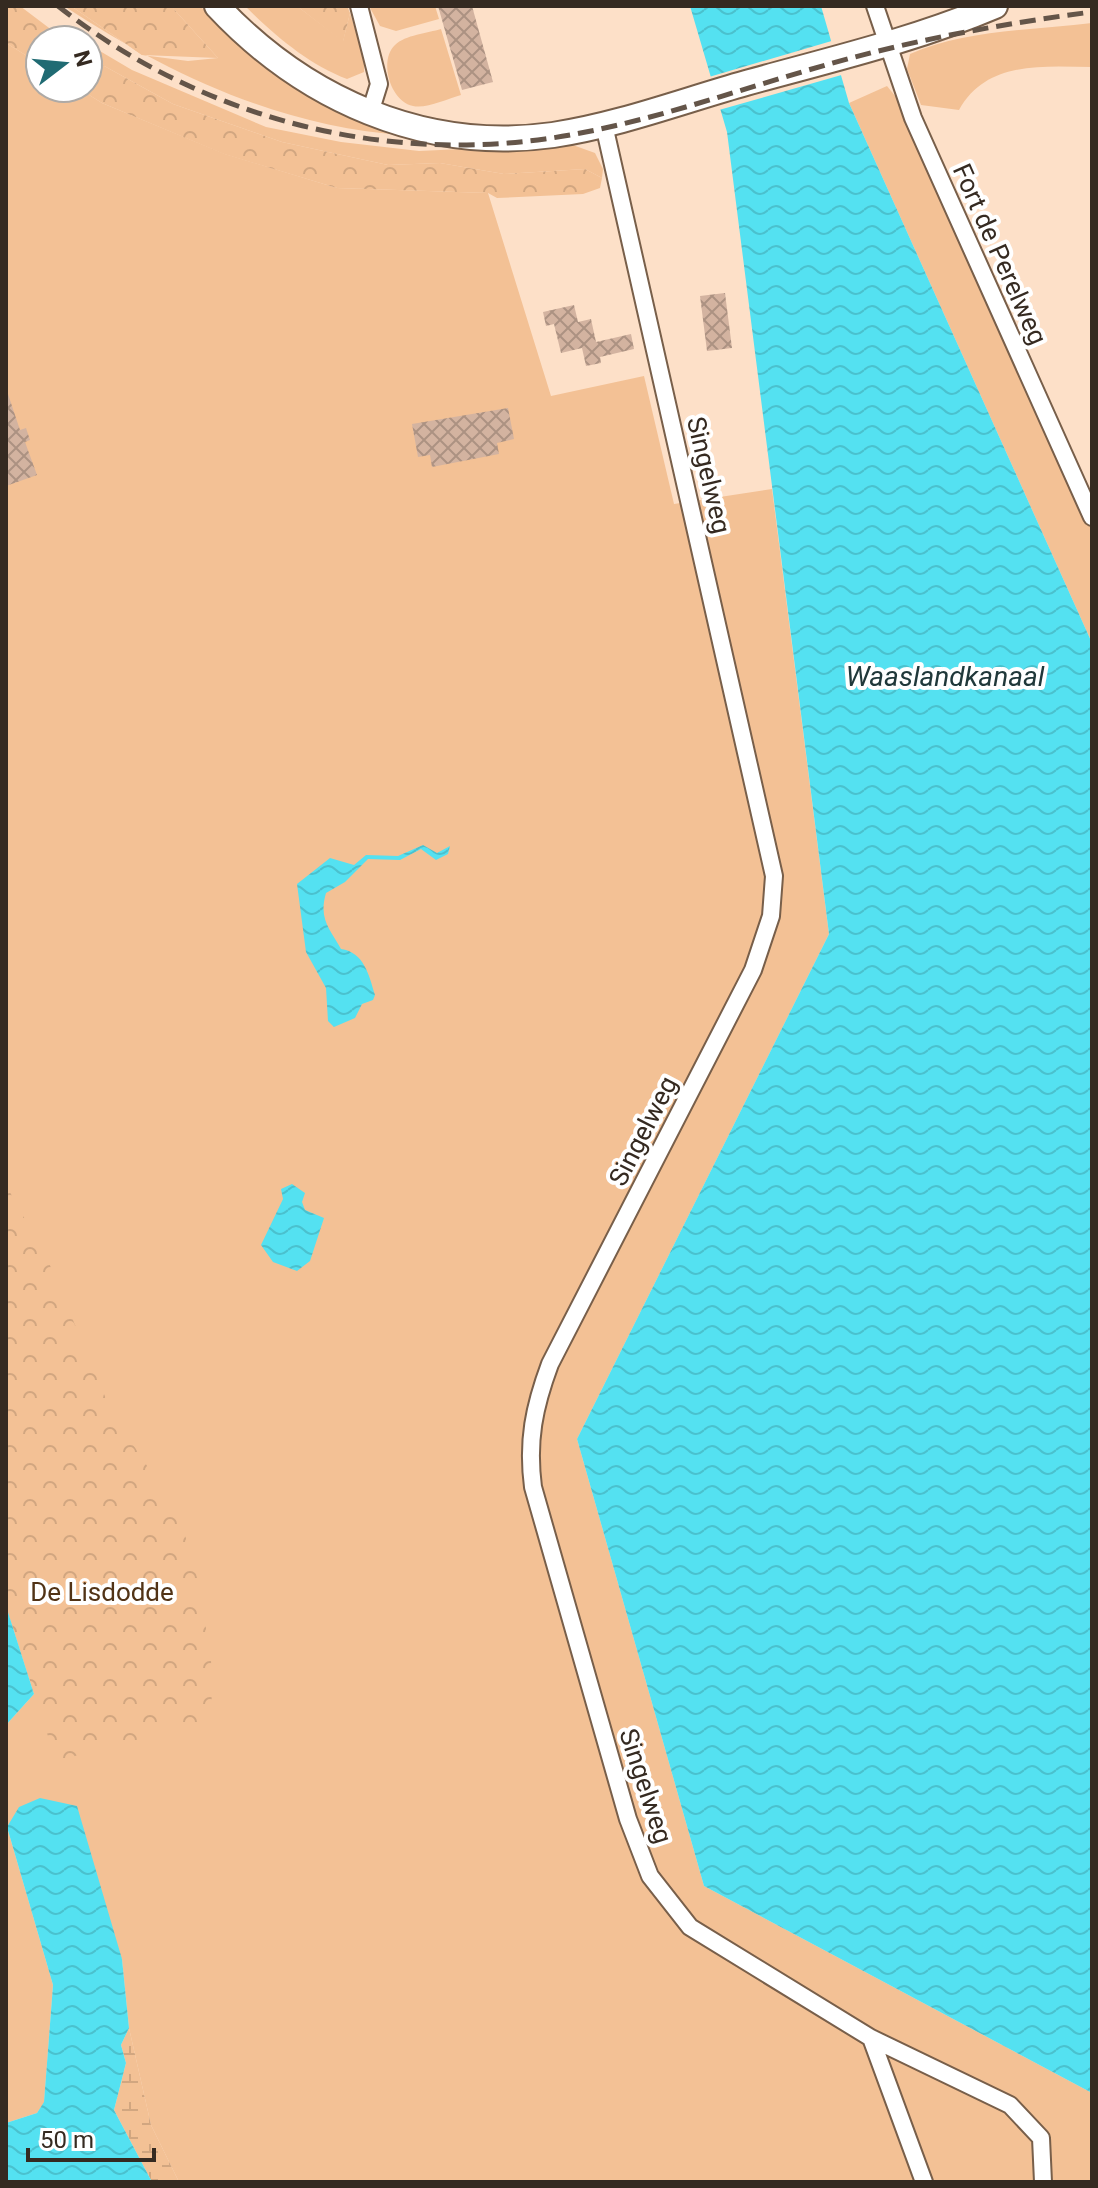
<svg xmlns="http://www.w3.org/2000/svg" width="1098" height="2188" viewBox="0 0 1098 2188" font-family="Roboto,sans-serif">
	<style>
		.grass { fill: #f3c195 }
		.forest { fill: url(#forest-crowns) }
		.wetland { fill: url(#wetland-marsh) }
		.water { fill: url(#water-waves) }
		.pier { fill: #fde0c8 }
		.building { fill: url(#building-cross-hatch) }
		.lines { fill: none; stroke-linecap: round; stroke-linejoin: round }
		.minor-casing { stroke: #785f4a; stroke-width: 20 }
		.secondary-casing { stroke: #785f4a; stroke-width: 28 }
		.minor { stroke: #fff; stroke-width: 16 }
		.secondary { stroke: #fff; stroke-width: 24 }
		.rail { stroke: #645549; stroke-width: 5; stroke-dasharray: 16 8; stroke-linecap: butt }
		.labels { text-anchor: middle; stroke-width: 8; stroke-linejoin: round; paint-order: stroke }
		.street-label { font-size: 26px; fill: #352a21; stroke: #fff }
		.park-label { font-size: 26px; fill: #513316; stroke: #fff }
		.water-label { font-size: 28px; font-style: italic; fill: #20383a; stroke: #fff }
	</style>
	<defs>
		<pattern id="forest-crowns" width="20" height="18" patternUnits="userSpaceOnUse" patternTransform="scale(2)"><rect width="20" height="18" fill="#f3c195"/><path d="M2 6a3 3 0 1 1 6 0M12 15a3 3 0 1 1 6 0" fill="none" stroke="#d1a680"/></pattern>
		<pattern id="wetland-marsh" width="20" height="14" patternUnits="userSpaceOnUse" patternTransform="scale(2)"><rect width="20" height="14" fill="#f3c195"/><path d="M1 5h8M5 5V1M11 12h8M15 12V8" fill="none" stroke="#d1a680"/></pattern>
		<pattern id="water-waves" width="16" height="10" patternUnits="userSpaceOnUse" patternTransform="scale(2)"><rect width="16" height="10" fill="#54e1f1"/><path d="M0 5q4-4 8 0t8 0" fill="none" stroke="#4ac1ce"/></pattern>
		<pattern id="building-cross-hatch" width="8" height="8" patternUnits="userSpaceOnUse" patternTransform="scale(2)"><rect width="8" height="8" fill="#d3b3a0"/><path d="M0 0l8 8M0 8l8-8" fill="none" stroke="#ac9282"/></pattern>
	</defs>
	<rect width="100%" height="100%" fill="#fde0c8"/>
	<path class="grass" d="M64,6h7l71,49 46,6 30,-3 -47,-52h29l71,67 84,46 50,16c-123,-7 -239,-62 -341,-129z
		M245,6h52l46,35 7,-28 14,45v14l-17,7c-38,-14 -73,-44 -102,-73z
		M369,6h66l4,13 -43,12 -16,-5z
		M1092,23v44c-50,-1 -106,-6 -133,43l-38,-5 -14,-36 3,-15c54,-24 124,-24 182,-31z
		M441,29l20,66c-14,4 -35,14 -48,11 -22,-4 -35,-45 -18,-61 10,-10 33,-12 46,-16z
		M6,43l34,21v24h38l24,15 123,51 112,34 151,5 63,203 93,-20 30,128 98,-15 57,445 -252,505 127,447 388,207v89h-913l-28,-57 -22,-97 -7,-69 -115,-132 46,158 -9,118 -7,10 -31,10v-398l28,-31 -28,-88z
		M88,44l44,26 134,57 75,15 78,9 151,-7 25,9 8,16 -1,9 -17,-9 -81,5 -64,-11 -52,2 -106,-23 -109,-38 -85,-47z
		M887,86l26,32 179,399v126l-243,-540z"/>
	<path class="forest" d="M6,6h14l45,34h-25v24l-34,-21z
		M71,6h100l47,52 -76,-3z
		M297,6h50l3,7 -7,29z
		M88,57l85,47 109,38 106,23 52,-2 64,11 81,-5 17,9 -2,10 -17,6 -86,4 -9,-5 -151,-5 -113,-34 -122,-51 -24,-15h10z
		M6,1185l43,78 63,150 67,101 18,63 14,80 1,63 -156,41 -50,-155z"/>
	<path class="wetland" d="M129,2028l22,97 28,57h-27l-38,-72 12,-47 -5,-18z"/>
	<path class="water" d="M690,6h131l28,97 243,540v1450l-388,-207 -127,-447 252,-505 -102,-802z
		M423,845l14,8 13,-7 -2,8 -12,6 -15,-11 -21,11 -32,-1 -23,23 -19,11c-8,27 5,37 15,56 23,3 28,26 34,46l-2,5 -11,4 -7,14 -21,9 -6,-6 -2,-33 -20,-36 -9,-68 33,-26 24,7 12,-10 32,1z
		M292,1184l13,9 -3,9 3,8 19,8 -14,43 -13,10 -24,-9 -12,-17 22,-46 -2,-10z
		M6,1606l28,88 -28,31z
		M40,1798l37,8 45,153 7,69 -8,17 5,18 -12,47 38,72h-146v-59l31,-10 7,-11 9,-117 -46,-158 12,-20z"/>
	<path class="pier" d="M835,40l10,34 -126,36 -10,-33z"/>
	<path class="building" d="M438,6h34l21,76 -31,8z
		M725,293l7,55 -25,3 -7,-55z
		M574,305l4,17 13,-3 5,23 35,-8 3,15 -34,8 1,6 -15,3 -4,-18 -21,5 -7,-29 -8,2 -3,-14z
		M8,394l12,36 6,-2 4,12 -5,2 12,33 -31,11z
		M508,408l6,31 -17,4 2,11 -67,13 -2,-12 -12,2 -6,-33z"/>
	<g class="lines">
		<defs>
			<path id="minor" d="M359,6l20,78 -9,29
				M875,6l38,112 179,399
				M604,125l170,751 -3,40 -18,54 -203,394c-16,43 -23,77 -17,123l95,332 22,57 40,51 181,111 139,67 31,33 2,44
				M871,2038l53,144"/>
			<path id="secondary" d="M217,6c87,93 207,147 336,129 66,-10 129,-34 193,-52 83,-23 169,-43 249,-77"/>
		</defs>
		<use href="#minor" class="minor-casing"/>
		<use href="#secondary" class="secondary-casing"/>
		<use href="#minor" class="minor"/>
		<use href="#secondary" class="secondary"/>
		<path class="rail" d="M58,6c137,108 314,157 487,133 106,-15 207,-55 310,-82 76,-20 158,-35 237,-45"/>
	</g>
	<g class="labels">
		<g class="street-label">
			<text transform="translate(1000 254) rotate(66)" y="9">Fort de Perelweg</text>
			<text transform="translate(709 475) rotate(77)" y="9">Singelweg</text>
			<text transform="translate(643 1131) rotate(-63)" y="9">Singelweg</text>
			<text transform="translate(646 1786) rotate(72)" y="9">Singelweg</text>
		</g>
		<g class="park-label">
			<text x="102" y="1601">De Lisdodde</text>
		</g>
		<g class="water-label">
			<text x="945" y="686">Waaslandkanaal</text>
		</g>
	</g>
	<rect width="1098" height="2188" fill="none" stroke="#352a21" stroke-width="16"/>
	<g transform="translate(64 64) rotate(74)"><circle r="38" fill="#ffffff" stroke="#aeaaa6" stroke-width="2"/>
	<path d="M0-6L14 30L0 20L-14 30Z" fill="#206b73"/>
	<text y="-12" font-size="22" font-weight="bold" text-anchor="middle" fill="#352a21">N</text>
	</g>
	<path d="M28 2148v12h126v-12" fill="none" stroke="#352a21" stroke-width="4"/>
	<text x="40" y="2148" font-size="24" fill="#352a21" stroke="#ffffff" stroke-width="6" paint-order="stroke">50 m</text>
</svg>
